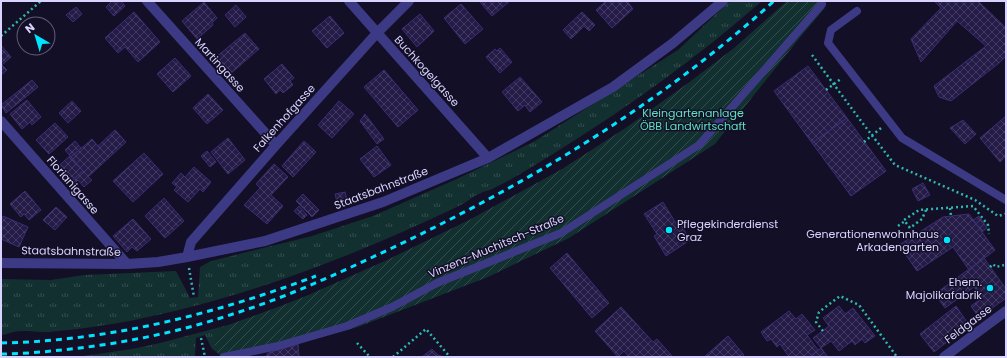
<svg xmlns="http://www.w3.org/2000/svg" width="1007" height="358" viewBox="0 0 1007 358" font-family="Poppins,sans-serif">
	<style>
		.grass { fill: url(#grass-tufts) }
		.garden { fill: url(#garden-furrows) }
		.building { fill: url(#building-cross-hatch); stroke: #3b2d73 }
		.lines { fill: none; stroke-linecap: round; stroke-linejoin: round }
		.path { stroke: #2fb8b0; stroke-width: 2.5; stroke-dasharray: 2 3; stroke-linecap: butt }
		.service { stroke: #3d3a85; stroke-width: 8 }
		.minor { stroke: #3d3a85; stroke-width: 10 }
		.rail { stroke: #00e5ff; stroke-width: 3; stroke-dasharray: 6 5; stroke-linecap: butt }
		.poi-dot { fill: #00e5ff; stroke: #130f26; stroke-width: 1.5 }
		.labels { text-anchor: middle; stroke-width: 3; stroke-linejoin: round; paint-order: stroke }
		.street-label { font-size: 11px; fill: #d9d4ff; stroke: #130f26 }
		.park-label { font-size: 11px; fill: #5fe0c0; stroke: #130f26 }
		.poi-label { font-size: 11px; fill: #d9d4ff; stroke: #130f26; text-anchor: end }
	</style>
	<defs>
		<pattern id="grass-tufts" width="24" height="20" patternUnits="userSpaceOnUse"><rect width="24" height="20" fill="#12302f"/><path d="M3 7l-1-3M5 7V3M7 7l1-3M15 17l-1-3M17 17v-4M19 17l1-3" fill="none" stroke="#344d4e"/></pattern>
		<pattern id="garden-furrows" width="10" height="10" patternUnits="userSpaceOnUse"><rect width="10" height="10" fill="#12302f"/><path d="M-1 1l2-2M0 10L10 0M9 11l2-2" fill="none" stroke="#344d4e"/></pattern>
		<pattern id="building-cross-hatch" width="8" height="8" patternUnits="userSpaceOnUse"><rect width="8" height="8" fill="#241b47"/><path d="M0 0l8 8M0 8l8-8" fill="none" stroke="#433b63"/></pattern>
	</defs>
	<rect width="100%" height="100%" fill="#130f26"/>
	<path class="grass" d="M730,1h32c-65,57 -135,107 -209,153 -20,12 -41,26 -63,36 -3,1 -6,1 -9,3 -6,2 -12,7 -18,11 -106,51 -217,94 -333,117 -24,4 -48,8 -72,10 -6,1 -12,1 -18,1 -4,0 -8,-1 -12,-1 -6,0 -13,0 -18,2 -4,1 -6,2 -9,2v-56l50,1 33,-5 92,-4 14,27 8,-1 2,-30 11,-6 101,-25 61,-20 86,-38 76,-37 143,-91z
		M228,325l-16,24 -7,-14 -9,3 -1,18 -5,1h-113l55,-8 28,-6z"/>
	<path class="garden" d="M787,1h32l6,7 -23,27 -87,109 -146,94 -81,39 -130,50 -112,30h-26l-1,-3 -7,-5 16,-24 50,-18 28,-11 81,-36 84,-41 91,-50 65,-42 68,-49 39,-30z"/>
	<path class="building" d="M112,1h9l4,5 -11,10 -8,-9z
		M479,1h31l-18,15z
		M606,1h21l6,8 -21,19 -16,-18z
		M934,1h44l28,27v28l-7,7 -48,38 -12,-4 -5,-11 52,-40 -29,-25 -36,41 -10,-23 30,-31z
		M204,2l13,16 -5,5 1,2 -16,14 -15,-18z
		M461,4l22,25 -18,15 -21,-26z
		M236,5l10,12 -11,10 -10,-12z
		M76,7l6,7 -9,8 -7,-7z
		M134,12l26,30 -22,20 -13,-15 -7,6 -13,-15z
		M582,12l13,13 -6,6 -5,-5 -13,13 -8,-9z
		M420,14l14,17 -17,16 -15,-18z
		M330,16l14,17 -17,15 -15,-17z
		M245,33l14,16 -30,26 -14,-17z
		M1,45l10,12 -9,8 5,5 -6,5z
		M500,48l12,14 -12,11 -14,-16 9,-8 2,2z
		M175,58l16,18 -18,16 -16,-18z
		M282,64l12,14 -4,3 3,4 -10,8 -3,-3 -4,4 -12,-15z
		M808,66l39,52 -35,25 -38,-52z
		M384,70l34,40 -20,17 -34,-40z
		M520,77l22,25 -12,10 -5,-7 -7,6 -16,-19z
		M32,80l6,7 -32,26 -5,-8z
		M208,94l15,16 -16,14 -14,-16z
		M27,100l14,17 -9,8 -2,-3 -8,7 -12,-15z
		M72,101l9,10 -13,12 -9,-10z
		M339,101l15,13 -22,24 -14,-13z
		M365,114l19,25 -7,5 -17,-23z
		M1006,116v40l-6,6 -20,-24z
		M847,118l39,53 -35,25 -39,-53z
		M963,120l13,14 -11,10 -15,-16z
		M55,123l13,14 -19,17 -13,-14z
		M115,130l11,12 -38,35 4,3 -8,7 -6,-7 -3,3 -3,-2 11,-10 -12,-14 21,-18 6,7z
		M228,138l17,22 -17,14 -17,-22z
		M75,141l6,7 -10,9 -6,-7z
		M304,141l12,11 -23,25 -11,-11z
		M377,146l14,19 -17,12 -14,-18z
		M207,151l9,11 -6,5 -9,-11z
		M144,153l19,21 -30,28 -20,-21z
		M70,156l13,15 -13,11 -13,-15z
		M274,164l14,13 -17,18 12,11 -16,18 -23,-19 16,-17 -4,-4z
		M194,167l17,15 -8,10 -3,-3 -12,13 -14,-12 3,-3 -5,-4 9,-10 4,4z
		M923,183l7,12 -12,6 -6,-12z
		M25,191l16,19 -12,10 -5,-6 -3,3 -11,-13z
		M345,192l3,11 -10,3 -3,-12z
		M303,194l16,16 -7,7 -16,-16z
		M164,198l20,23 -19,17 -20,-22z
		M663,202l14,23 3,-2 10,17 -24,16 -12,-20 3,-2 -13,-20z
		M299,206l8,9 -4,4 -9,-8z
		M56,207l11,10 -12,13 -12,-10z
		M969,214l26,36 -26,20 -16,-23 -36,24 -18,-26 44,-28z
		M3,216l25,11 -9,20 -18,-8v-18z
		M979,216l8,12 -5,4 -9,-12z
		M133,219l18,20 -14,12 -5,-4 -5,5 -14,-16z
		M567,253l42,50 -17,15 -42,-50z
		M984,258l22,31v9l-27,20 -8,-12 11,-8 -8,-11 -29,21 -10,-14z
		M839,306l6,8 8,-6 22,28 -10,7 -3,-4 -7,6 -3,-4 -13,10 -8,-10 -10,7 -8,-10 16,-12 -6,-8z
		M956,306l13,19 -35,27 -14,-18z
		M621,307l32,35 4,-3 16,18h-44l-5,-6 -6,6 -23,-26z
		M789,311l7,8 6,-5 13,16 -8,5 11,15 -8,7h-21l-9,-13 -3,3 -6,-8 -4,2 -6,-9z
		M728,336l16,19 -2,2h-38z
		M298,344l1,12 -3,1h-30l2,-4z
		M821,348l7,9h-18l8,-7z
		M432,349l6,6 6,2h-22z"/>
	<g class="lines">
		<path class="path" d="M1,36l40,-35
			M812,55l52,70 31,40 80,35 23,16 7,-2h1
			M826,90l16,-12
			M864,142l17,-14
			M950,208l1,8
			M926,210l-4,9 -12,9 -6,-8 15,-10 54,-4 15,19 1,9
			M898,226l7,-5
			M990,267l3,-3 3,3 8,-2
			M189,268l5,29
			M823,331l-7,-9 3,-10 21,-16 19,9 38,52
			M201,338l4,19
			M357,343l13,14
			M393,357l33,-28 24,28"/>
		<path class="service" d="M857,11l-26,19 -3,13 74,95 104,62
			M224,357l54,-11 69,-20 45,-19 45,-24 124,-50 138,-88 123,-141"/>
		<path class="minor" d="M147,1l129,144
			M349,1l139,157
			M1,121l126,143
			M187,257l4,-15 85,-97 101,-112 32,-32
			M1,263l126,1 31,-2 29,-5 78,-16 118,-39 105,-44 125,-71 60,-44 50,-42
			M944,357l62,-46"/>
		<path class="rail" d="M1,343c108,-2 214,-29 315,-67
			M1,354c20,0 41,-2 61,-4 59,-6 118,-18 174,-37 54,-17 105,-41 156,-65 139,-66 268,-144 382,-247"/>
	</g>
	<g class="poi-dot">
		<circle cx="669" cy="230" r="4"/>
		<circle cx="947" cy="240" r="4"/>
		<circle cx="990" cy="288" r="4"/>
	</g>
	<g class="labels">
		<g class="street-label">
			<text transform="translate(220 65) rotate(48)" y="4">Martingasse</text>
			<text transform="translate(427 71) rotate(48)" y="4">Buchkogelgasse</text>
			<text transform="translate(284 118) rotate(-48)" y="4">Falkenhofgasse</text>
			<text transform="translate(73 185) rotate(49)" y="4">Florianigasse</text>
			<text transform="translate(381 188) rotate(-21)" y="4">Staatsbahnstraße</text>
			<text transform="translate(496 246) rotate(-23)" y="4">Vinzenz-Muchitsch-Straße</text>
			<text transform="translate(71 251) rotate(1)" y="4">Staatsbahnstraße</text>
			<text transform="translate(968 324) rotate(-37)" y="4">Feldgasse</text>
		</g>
		<g class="park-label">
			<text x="693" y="117">Kleingartenanlage<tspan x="693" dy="13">ÖBB Landwirtschaft</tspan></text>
		</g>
		<g class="poi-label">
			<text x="677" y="228" text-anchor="start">Pflegekinderdienst<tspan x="677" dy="13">Graz</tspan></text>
			<text x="939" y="238">Generationenwohnhaus<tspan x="939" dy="13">Arkadengarten</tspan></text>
			<text x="982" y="286">Ehem.<tspan x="982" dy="13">Majolikafabrik</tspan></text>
		</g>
	</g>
	<rect width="1007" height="358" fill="none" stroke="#d9d4ff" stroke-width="4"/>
	<g transform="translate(36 36) rotate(322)"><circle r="19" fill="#130f26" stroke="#625e7d"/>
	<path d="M0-3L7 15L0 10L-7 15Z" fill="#00e5ff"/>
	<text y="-6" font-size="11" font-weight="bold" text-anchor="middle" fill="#d9d4ff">N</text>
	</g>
</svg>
